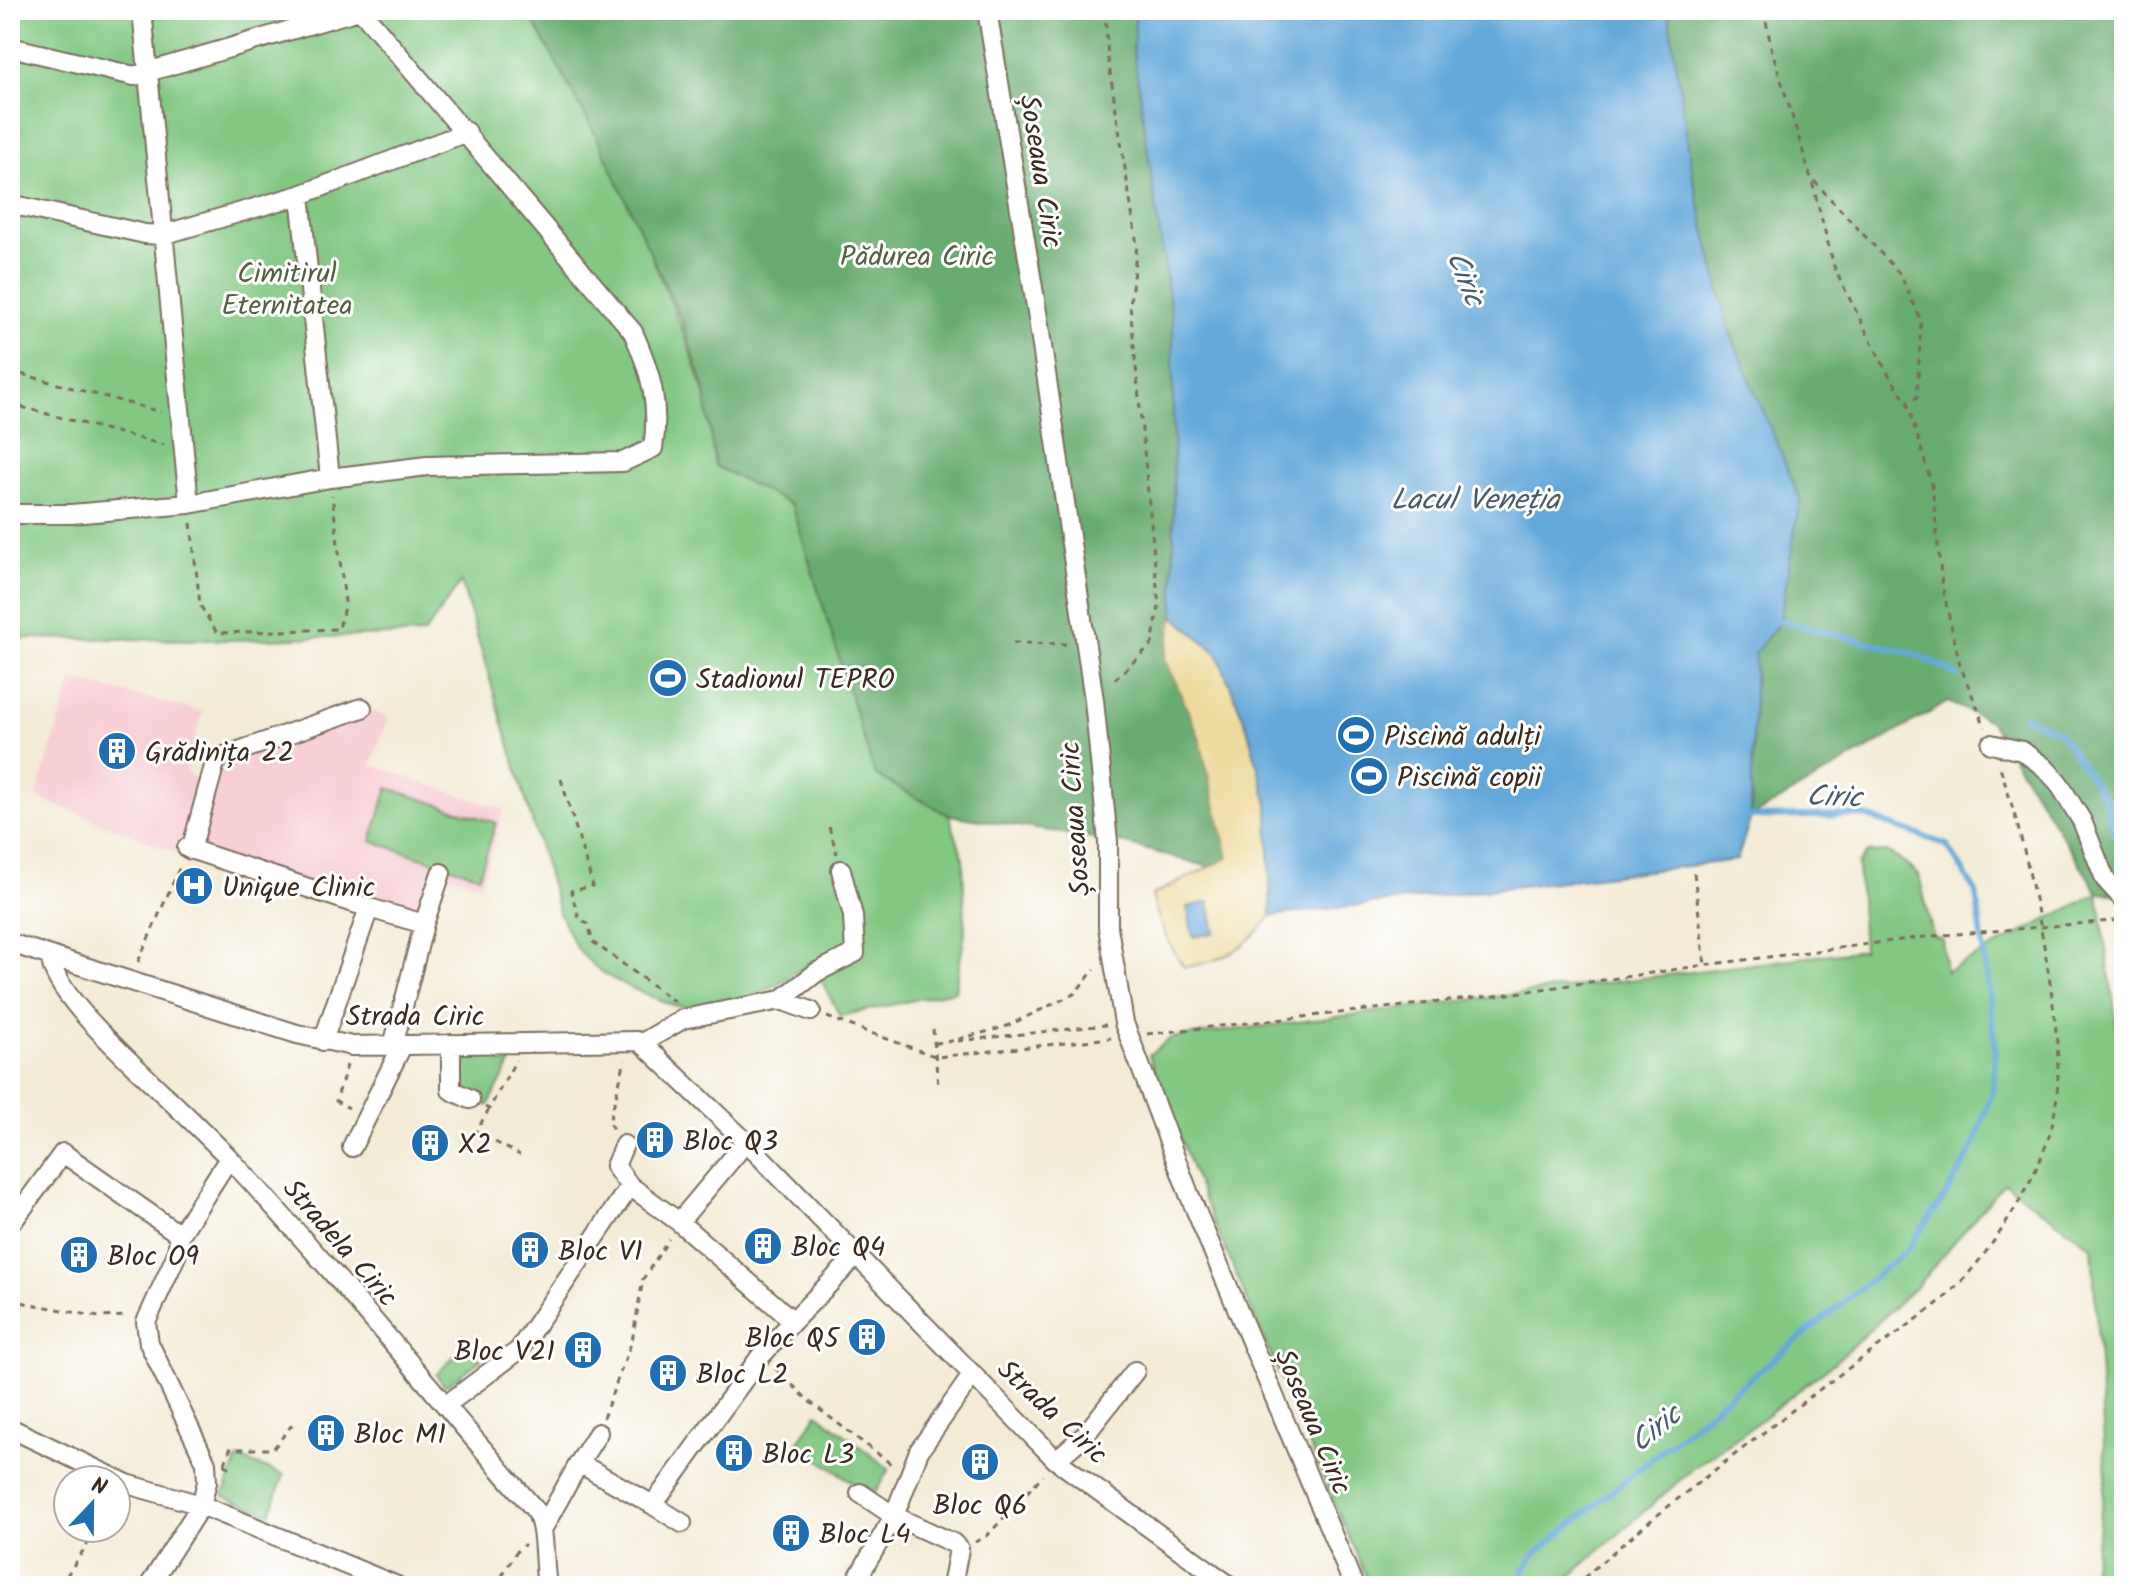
<svg xmlns="http://www.w3.org/2000/svg" width="2134" height="1596" viewBox="0 0 2134 1596" font-family="Kalam,sans-serif">
	<style>
		.built { fill: #f7cfd5 }
		.green { fill: #82c782; stroke: #5e7850; stroke-width: 2 }
		.forest { fill: #69ac70; stroke: #526b47; stroke-width: 2 }
		.sand { fill: #eeda9e; stroke: #94825e; stroke-width: 2 }
		.water { fill: #63a8d9; stroke: #4f697c; stroke-width: 2 }
		.lines { fill: none; stroke-linecap: round; stroke-linejoin: round }
		.stream { stroke: #63a8d9; stroke-width: 6 }
		.minor-casing { stroke: #7b6e5e; stroke-width: 22 }
		.path { stroke: #7b6e5e; stroke-width: 3; stroke-dasharray: 6 6; stroke-linecap: butt }
		.minor { stroke: #fff; stroke-width: 18 }
		.labels { text-anchor: middle; stroke-width: 6; stroke-linejoin: round; paint-order: stroke }
		.street-label { font-size: 28px; fill: #3b2a1e; stroke: #fff }
		.park-label { font-size: 28px; fill: #546141; stroke: #fff }
		.poi-label { font-size: 28px; fill: #3b2a1e; stroke: #fff; text-anchor: start }
		.water-label { font-size: 30px; font-style: italic; fill: #4b5c69; stroke: #fff }
	</style>
	<rect width="100%" height="100%" fill="#fff"/>
	<filter id="ink" filterUnits="userSpaceOnUse"><feTurbulence type="fractalNoise" baseFrequency=".0125" numOctaves="2"/><feDisplacementMap in="SourceGraphic" scale="16" xChannelSelector="R" yChannelSelector="G"/><feConvolveMatrix kernelMatrix="1 2 1 2 8 2 1 2 1" color-interpolation-filters="sRGB"/></filter>
	<filter id="wash" filterUnits="userSpaceOnUse"><feTurbulence type="fractalNoise" baseFrequency=".006" numOctaves="4" result="noise"/><feDisplacementMap in="SourceGraphic" scale="32" xChannelSelector="R" yChannelSelector="G"/><feGaussianBlur stdDeviation="1.8" result="paint"/><feColorMatrix in="noise" values="0 0 0 0 0 0 0 0 0 0 0 0 0 0 0 0 0 1.4 0 .05"/><feComposite in="paint" operator="in"/></filter>
	<g filter="url(#wash)">
		<rect width="100%" height="100%" fill="#f3ebd6"/>
		<path class="built" d="M72,680l131,32 -18,58 13,11 -18,73 -144,-57z
			M362,708l27,9 -18,48 133,45 -23,75 -40,-12 -17,51 -233,-74 25,-91z"/>
		<path class="green" d="M10,10h517l46,80 55,110 54,129 24,67 9,70 77,39 83,270 74,40 14,43 2,74 -10,59 -115,25 -29,-55c-36,30 -90,55 -138,44 -12,-3 -24,-10 -35,-14 -23,-9 -46,-23 -61,-43 -7,-10 -11,-22 -17,-33l-99,-333 -37,52 -196,6 -218,-2z
			M388,788l108,35 -17,53 -108,-35z
			M1887,852l17,10 15,13 14,61 9,3 4,33 152,-79 26,183v510h-34l16,-108 -14,-231 -88,-64 -87,103 -82,76 -90,70 -50,35 -136,119h-189l-171,-398 -50,-133 22,-17 692,-88 -5,-86 9,-11z
			M520,1046l-32,60 -35,-19 1,-39z
			M465,1345l16,15 -36,26 -9,-11z
			M817,1413l72,56 -16,27 -76,-51z
			M238,1458l46,17 -14,39 -47,-18z"/>
		<path class="forest" d="M527,10h609l-3,38 40,277 1,291 -9,42 34,78 29,122 -19,9 -90,-25 -170,-27 -74,-40 -83,-270 -77,-39 -11,-79 -23,-68 -85,-184z
			M1668,10h456v885l-26,-2 -108,-172 -42,-19 -197,115 4,-164 25,-32 20,-122 -72,-172 -35,-149z"/>
		<path class="sand" d="M1174,616l43,37 30,74 21,77 3,112c-25,32 -46,46 -87,51 -16,-23 -26,-45 -32,-72l76,-37 -29,-122 -34,-78z"/>
		<path class="water" d="M1136,10h532l25,168 35,149 72,172 -20,122 -25,32 -4,164 -14,43 -466,56 -3,-112 -21,-77 -30,-74 -43,-37 -1,-291 -40,-277z
			M1209,902l6,31 -22,4 -6,-30z"/>
		<g class="lines">
			<path class="stream" d="M1780,621l138,34 39,20
				M2024,716l36,17 44,64 20,69
				M1514,1586l20,-31 372,-304 42,-59 25,-44 20,-58 2,-48 -19,-150 -29,-47 -85,-30 -111,2 -7,5"/>
		</g>
	</g>
	<g filter="url(#ink)">
		<g class="lines">
			<defs>
				<path id="minor" d="M142,10l47,494
					M987,10l50,302 57,388 14,142v85l16,96 65,171 165,392
					M10,47l124,29 225,-66
					M300,195l30,283
					M10,204l135,30 17,1 138,-40 167,-63
					M10,514h61l118,-10 141,-26 97,-12 196,-4 30,-14c7,-43 -2,-76 -20,-116l-272,-322
					M1991,744l31,7 21,15 15,16 24,39 23,58 19,21
					M187,848l182,60
					M191,850l25,-91 146,-51
					M10,943l287,91 55,12 285,-5 5,2 104,99 310,318 174,126
					M51,958c1,34 75,99 101,125 26,25 53,50 78,76 107,114 204,235 307,353 9,23 6,49 10,74
					M781,1000l30,11
					M323,1041l46,-133 55,16 17,-51
					M642,1043l41,-24 98,-19 36,-28 38,-19 -2,-37 -12,-46
					M451,1044v46l19,9
					M393,1046l31,-122
					M624,1145l-9,21 15,20
					M352,1147l50,-101
					M10,1221l6,-4 47,-64 117,82
					M793,1321l62,-64
					M446,1405l73,-55 111,-164 49,36 67,-80
					M10,1428l117,56 74,21 196,81
					M1056,1460l29,-25 50,-64
					M579,1463l19,-30
					M860,1493l34,23 59,27 6,6 -7,37
					M653,1505l29,18
					M543,1528l36,-65 74,42 107,-148 33,-36 -114,-99
					M149,1586l52,-81 6,-23 -1,-19 -57,-120 -3,-21 30,-66 4,-21 49,-77
					M853,1586l41,-70 25,-65 54,-77"/>
			</defs>
			<use href="#minor" class="minor-casing"/>
			<path class="path" d="M1105,10l3,49 29,186 -7,59 29,303 -7,37 -41,39
				M1764,10l7,37 40,131 24,92 52,102 20,30 25,83 10,100 18,80 25,62
				M1814,181l86,93 21,46 -4,78 -9,3
				M10,371l151,41
				M10,404l154,41
				M191,523l9,82 17,28 122,-4 6,-27 -13,-107
				M1013,643l53,1
				M561,779l32,107 -22,5 8,28 9,5 5,18 82,60
				M829,827l8,27
				M1694,873l11,92
				M138,962l42,-95
				M827,1017l110,40 174,-19
				M933,1029l5,57
				M1147,1034l348,-38 210,-31 228,-29 191,-16
				M958,1041l148,-16
				M947,1042l58,-15 69,-33 21,-25
				M935,1043l12,-1
				M347,1065l-11,36 13,7
				M485,1107l4,2 27,-49
				M489,1109l-13,23 44,23
				M613,1129l-4,-6 16,-63
				M10,1300l89,17 29,-1
				M775,1368l35,34 85,65
				M603,1418l29,-77 11,-62 26,-40
				M225,1464l5,-15h43l22,-28
				M224,1465l10,4
				M975,1542l12,-6 56,-61
				M60,1586l38,-58
				M496,1586l20,-34 9,-8
				M1575,1586c74,-68 156,-128 236,-190 42,-32 86,-61 127,-93 46,-36 103,-126 115,-182 10,-47 3,-98 -4,-145 -11,-71 -27,-143 -50,-212"/>
			<use href="#minor" class="minor"/>
		</g>
	</g>
	<defs>
		<symbol id="stadium-disc" viewBox="-11 -11 22 22"><circle r="9.5" fill="#1f6fb2" stroke="#fff"/><path d="M0-5a6.5 5 0 1 0 0 10a6.5 5 0 1 0 0-10ZM-3.5-1.8h7v3.6h-7Z" fill="#fff"/></symbol>
		<symbol id="building-disc" viewBox="-11 -11 22 22"><circle r="9.5" fill="#1f6fb2" stroke="#fff"/><path d="M-4-6H4V6H1V3H-1V6H-4ZM-2.5-4.3h1.7v1.8h-1.7ZM.8-4.3h1.7v1.8H.8ZM-2.5-1h1.7V.8h-1.7ZM.8-1h1.7V.8H.8Z" fill="#fff"/></symbol>
		<symbol id="hospital-disc" viewBox="-11 -11 22 22"><circle r="9.5" fill="#1f6fb2" stroke="#fff"/><path d="M-5-5h3v3.5h4V-5h3V5h-3V1.5h-4V5h-3Z" fill="#fff"/></symbol>
	</defs>
	<g fill-rule="evenodd">
		<use href="#stadium-disc" x="646" y="656" width="44" height="44"/>
		<use href="#stadium-disc" x="1334" y="713" width="44" height="44"/>
		<use href="#building-disc" x="95" y="729" width="44" height="44"/>
		<use href="#stadium-disc" x="1347" y="754" width="44" height="44"/>
		<use href="#hospital-disc" x="172" y="864" width="44" height="44"/>
		<use href="#building-disc" x="633" y="1118" width="44" height="44"/>
		<use href="#building-disc" x="408" y="1121" width="44" height="44"/>
		<use href="#building-disc" x="741" y="1224" width="44" height="44"/>
		<use href="#building-disc" x="508" y="1228" width="44" height="44"/>
		<use href="#building-disc" x="57" y="1233" width="44" height="44"/>
		<use href="#building-disc" x="845" y="1315" width="44" height="44"/>
		<use href="#building-disc" x="561" y="1328" width="44" height="44"/>
		<use href="#building-disc" x="646" y="1351" width="44" height="44"/>
		<use href="#building-disc" x="304" y="1411" width="44" height="44"/>
		<use href="#building-disc" x="712" y="1431" width="44" height="44"/>
		<use href="#building-disc" x="958" y="1440" width="44" height="44"/>
		<use href="#building-disc" x="769" y="1511" width="44" height="44"/>
	</g>
	<g class="labels">
		<g class="street-label">
			<text transform="translate(1042 171) rotate(81)" y="10">Șoseaua Ciric</text>
			<text transform="translate(1074 819) rotate(-94)" y="10">Șoseaua Ciric</text>
			<text x="415" y="1025">Strada Ciric</text>
			<text transform="translate(341 1242) rotate(49)" y="10">Stradela Ciric</text>
			<text transform="translate(1053 1411) rotate(43)" y="10">Strada Ciric</text>
			<text transform="translate(1314 1421) rotate(67)" y="10">Șoseaua Ciric</text>
		</g>
		<g class="park-label">
			<text x="917" y="265">Pădurea Ciric</text>
			<text x="287" y="282">Cimitirul<tspan x="287" dy="32">Eternitatea</tspan></text>
		</g>
		<g class="poi-label">
			<text x="696" y="688">Stadionul TEPRO</text>
			<text x="1384" y="745">Piscină adulți</text>
			<text x="145" y="761">Grădinița 22</text>
			<text x="1397" y="786">Piscină copii</text>
			<text x="222" y="896">Unique Clinic</text>
			<text x="683" y="1150">Bloc Q3</text>
			<text x="458" y="1153">X2</text>
			<text x="791" y="1256">Bloc Q4</text>
			<text x="558" y="1260">Bloc V1</text>
			<text x="107" y="1265">Bloc O9</text>
			<text x="839" y="1347" text-anchor="end">Bloc Q5</text>
			<text x="555" y="1360" text-anchor="end">Bloc V21</text>
			<text x="696" y="1383">Bloc L2</text>
			<text x="354" y="1443">Bloc M1</text>
			<text x="762" y="1463">Bloc L3</text>
			<text x="980" y="1514" text-anchor="middle">Bloc Q6</text>
			<text x="819" y="1543">Bloc L4</text>
		</g>
		<g class="water-label">
			<text transform="translate(1466 278) rotate(68)" y="10">Ciric</text>
			<text x="1475" y="509">Lacul Veneția</text>
			<text transform="translate(1834 796) rotate(2)" y="10">Ciric</text>
			<text transform="translate(1655 1428) rotate(-39)" y="10">Ciric</text>
		</g>
	</g>
	<rect width="2134" height="1596" fill="none" stroke="#fff" stroke-width="40"/>
	<g transform="translate(92 1504) rotate(22)"><circle r="38" fill="#ffffff" stroke="#b1aaa5" stroke-width="2"/>
	<path d="M0-6L14 30L0 20L-14 30Z" fill="#1f6fb2"/>
	<text y="-12" font-size="22" font-weight="bold" text-anchor="middle" fill="#3b2a1e">N</text>
	</g>
</svg>
